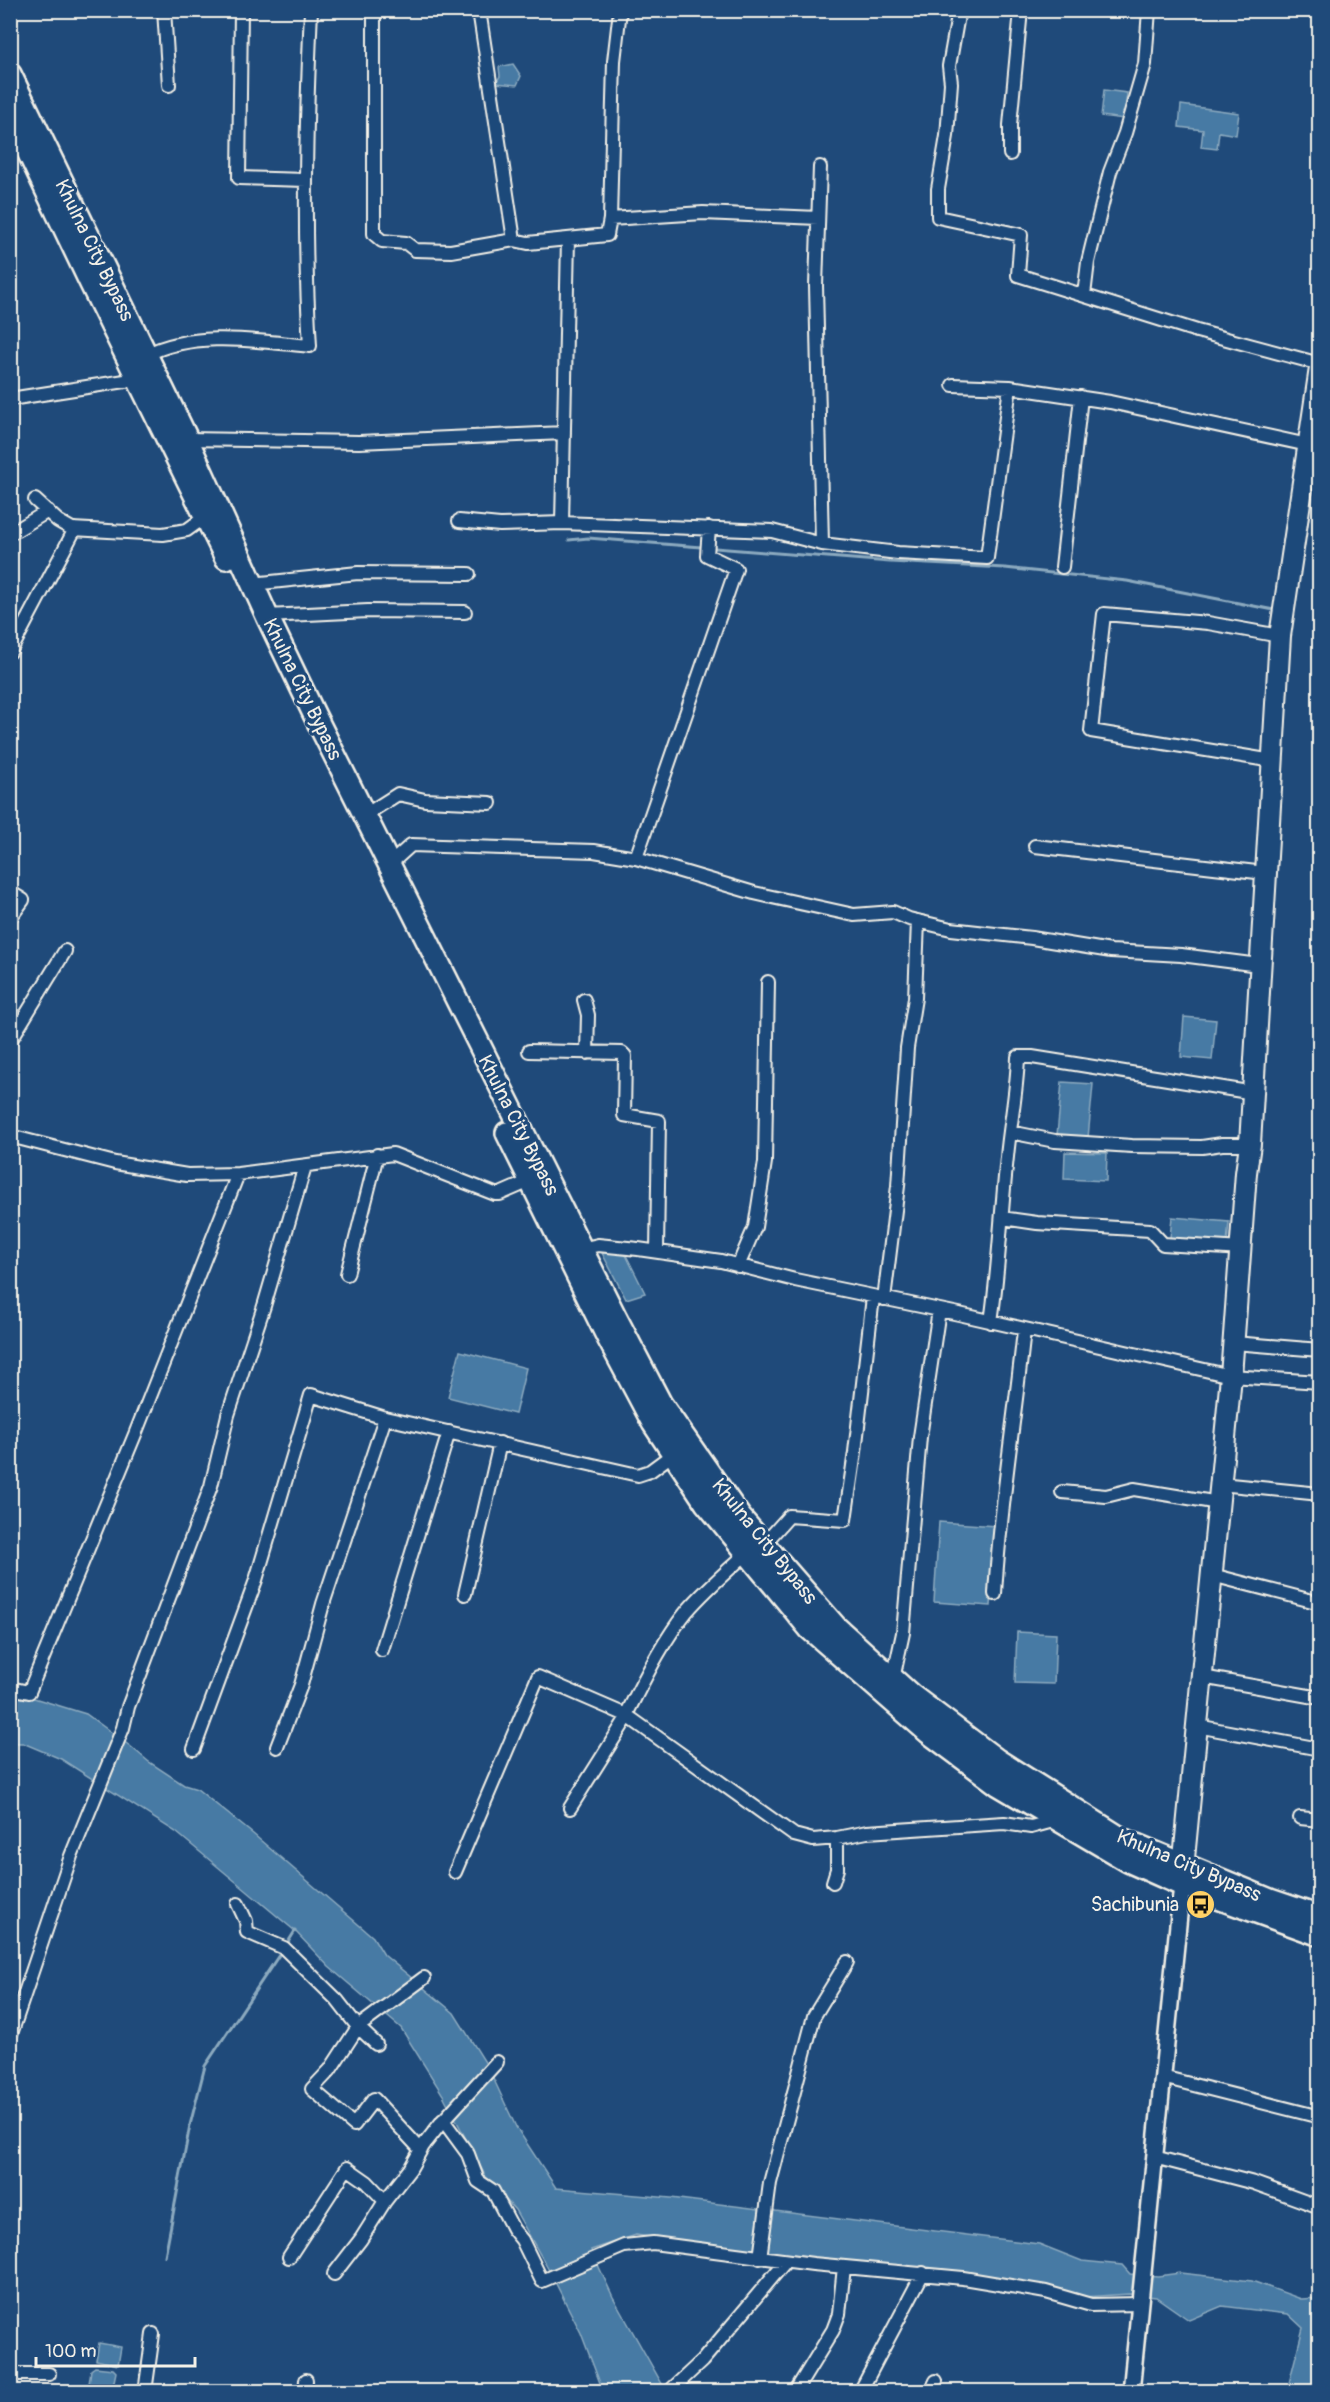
<svg xmlns="http://www.w3.org/2000/svg" width="1330" height="2402" viewBox="0 0 1330 2402" font-family="Pangolin,sans-serif">
	<style>
		.water { fill: #477aa4; stroke: #8caabf; stroke-width: 1.5 }
		.lines { fill: none; stroke-linecap: round; stroke-linejoin: round }
		.stream { stroke: #8caabf; stroke-width: 3 }
		.minor-casing { stroke: #f4f1e8; stroke-width: 16 }
		.tertiary-casing { stroke: #f4f1e8; stroke-width: 20 }
		.primary-casing { stroke: #f4f1e8; stroke-width: 24 }
		.trunk-casing { stroke: #f4f1e8; stroke-width: 26 }
		.minor { stroke: #1f4a7a; stroke-width: 12 }
		.tertiary { stroke: #1f4a7a; stroke-width: 15 }
		.primary { stroke: #1f4a7a; stroke-width: 20 }
		.trunk { stroke: #1f4a7a; stroke-width: 21 }
		.labels { text-anchor: middle; stroke-width: 6; stroke-linejoin: round; paint-order: stroke }
		.street-label { font-size: 20px; fill: #f4f1e8; stroke: #1f4a7a }
		.poi-label { font-size: 20px; fill: #f4f1e8; stroke: #1f4a7a; text-anchor: end }
	</style>
	<rect width="100%" height="100%" fill="#1f4a7a"/>
	<filter id="ink" filterUnits="userSpaceOnUse"><feTurbulence type="fractalNoise" baseFrequency=".0167" numOctaves="2"/><feDisplacementMap in="SourceGraphic" scale="12" xChannelSelector="R" yChannelSelector="G"/><feConvolveMatrix kernelMatrix="1 2 1 2 8 2 1 2 1" color-interpolation-filters="sRGB"/></filter>
	<g filter="url(#ink)">
		<path class="water" d="M513,64l8,12 -4,9 -21,-2 4,-7 -1,-9z
			M1104,90l23,3 -3,26 -23,-3z
			M1181,105l58,8 -3,22 -17,-3 -2,17 -16,-2 2,-17 -24,-3z
			M1184,1017l32,3 -4,40 -31,-3z
			M1062,1082l31,2 -5,54 -31,-3z
			M1065,1152l42,1 -1,28 -42,-2z
			M1172,1217l57,5 -2,21 -57,-5z
			M624,1251l21,42 -19,6 -24,-46z
			M460,1351l66,17 -11,46 -67,-17z
			M939,1522l57,4 -5,80 -57,-4z
			M1017,1632l39,2 -2,50 -39,-1z
			M11,1691l75,23 44,32 19,16 35,23 13,4 56,45 120,103 11,18 70,58 34,54 28,60 40,61 115,10 368,46 43,17 40,4 8,9 28,2 22,-3 72,8 49,18 18,-1v93h-32l16,-63 -15,-14 -66,-8 -33,14 -33,-23 -27,-3 -46,3 -121,-23 -238,-26 -88,-13 -45,15 22,47 53,94h-63l-22,-58 -30,-59 -36,-64 -29,-33 -43,-82 -42,-67 -72,-61 -34,-36 -119,-99 -115,-73 -38,-16h-12z
			M99,2343l22,4 -3,18 -22,-5z
			M95,2367l18,2 3,3 -4,19 -22,-3 -1,-4 2,-14z"/>
		<g class="lines">
			<path class="stream" d="M569,540l19,-2 113,9
				M715,548l175,14 115,6 122,13 147,29
				M285,1947l10,-16
				M165,2256l25,-131 15,-59 76,-114"/>
			<defs>
				<path id="minor" d="M164,10l5,75
					M241,10l-2,168 67,2
					M374,10v224l8,7 24,2 9,7 36,1 63,-11 14,3 79,-8 3,-16 93,-6 115,5
					M479,10l35,230
					M959,10l-10,56 2,17 -4,53 -9,53v28l83,18 -3,40 179,56 123,33
					M1010,154v-29l11,-115
					M820,167l-4,119 6,258
					M610,219l4,-158 6,-51
					M1084,295l4,-33 22,-90 15,-39 20,-69 4,-54
					M146,355c49,-25 111,-14 164,-9 -7,-112 -4,-224 1,-336
					M1010,387l100,15 198,43
					M10,399l128,-20
					M187,439l172,3 205,-9
					M35,500l23,21 14,8 91,5 24,-4 18,-13
					M459,521l41,4 62,-2 210,8 50,13 76,9 89,5 23,-171 -57,-2
					M562,523l6,-284
					M10,534l38,-23
					M1062,567l19,-170
					M252,584l106,-11 111,1
					M267,616l101,-5 97,1
					M10,652l65,-123
					M1273,761l-182,-30 13,-117 104,9 72,13
					M365,815l33,-21 27,6 65,3
					M1035,846l230,27
					M636,858l118,35 100,22 39,-3 16,7 42,10 81,9 79,13 70,4 78,10
					M389,865l22,-20 183,6 42,7 100,-289 -29,-14 2,-27
					M10,892l13,8 -13,18
					M584,1000l4,15 -1,38
					M10,1041l55,-90
					M529,1051l93,2 3,3 -1,59 35,6 -2,130
					M1010,1132l45,9 77,5 70,1 20,-3h28
					M10,1136l105,27 72,12 51,-1 155,-20 102,40h5l30,-13
					M1002,1218l35,5 113,7 13,14 79,5
					M581,1249l17,-4 40,4 83,12 74,19 164,34 272,62 89,6
					M738,1266l17,-39 10,-65 3,-180
					M347,1274l30,-119
					M884,1299l14,-113 9,-138 8,-50 3,-77
					M991,1322c8,-55 10,-110 16,-165 3,-33 10,-66 11,-100h14l222,36
					M1234,1343l86,7
					M1220,1484l100,10
					M1062,1492l44,4 28,-7 85,14
					M764,1544l25,-28 56,4 10,-68 18,-155
					M1212,1575l108,28
					M465,1594l35,-151
					M995,1594c5,-88 20,-176 29,-264
					M382,1650l67,-218
					M1202,1677l118,21
					M893,1679l10,-46 17,-196 19,-127
					M10,1688l19,4 107,-260 102,-258
					M626,1715l168,120 19,5 24,-2 30,-6 137,-9 27,4 26,-7
					M1197,1726l123,23
					M277,1747l24,-62 22,-81 62,-186 253,57 12,-4 23,-17
					M194,1749l62,-169 55,-185 74,23
					M570,1808l58,-92
					M1300,1818l20,2
					M455,1872l83,-195 88,38c18,-35 36,-73 61,-104 18,-21 39,-39 60,-58
					M833,1882l4,-13v-31
					M238,1904l8,17 1,11 37,16 53,52 21,27 18,17
					M10,2037l61,-181 52,-128 5,-21 83,-221 17,-71 36,-109 41,-140
					M1162,2077l158,40
					M443,2120l25,34 10,27 15,10 20,38 9,11 20,41 82,-35 29,-3 160,21 150,14 83,14 45,13 49,-1
					M421,2150l-47,-51 -20,26 -42,-36 18,-19 28,-43 66,-49
					M1154,2157l100,26 66,24
					M289,2257l58,-89 20,14 18,19
					M760,2258l10,-75 44,-167 33,-54
					M334,2274l27,-35 24,-38 25,-32 13,-23 18,-23 56,-61
					M10,2374h39
					M672,2389l30,-28 84,-100
					M145,2392l8,-58
					M305,2392l1,-12
					M795,2392l38,-62 6,-16 5,-47
					M860,2392l63,-119
					M931,2392l5,-11"/>
				<path id="tertiary" d="M1131,2392l51,-507"/>
				<path id="primary" d="M1182,1879l49,-503 15,-203 4,-29 30,-508 40,-268"/>
				<path id="trunk" d="M10,74l177,365 80,177 48,100 300,600 46,88 79,113 95,109 76,69 86,65 125,79 148,61 50,17
					M10,114l81,170 135,274
					M507,1133l102,207 44,83 53,80 104,126 118,103 71,53 129,76 54,24 138,50"/>
			</defs>
			<use href="#minor" class="minor-casing"/>
			<use href="#tertiary" class="tertiary-casing"/>
			<use href="#primary" class="primary-casing"/>
			<use href="#trunk" class="trunk-casing"/>
			<use href="#minor" class="minor"/>
			<use href="#tertiary" class="tertiary"/>
			<use href="#primary" class="primary"/>
			<use href="#trunk" class="trunk"/>
		</g>
	</g>
	<defs>
		<symbol id="bus-disc" viewBox="-11 -11 22 22"><circle r="9.5" fill="#ffd166" stroke="#1f4a7a"/><path d="M-5-6H5V4H4V6H2V4H-2V6H-4V4H-5ZM-3.5-4V0h7V-4ZM-3.5 1.2v1.5H-2V1.2ZM2 1.2v1.5H3.5V1.2Z" fill="#111"/></symbol>
	</defs>
	<g fill-rule="evenodd">
		<use href="#bus-disc" x="1184" y="1888" width="33" height="33"/>
	</g>
	<g class="labels">
		<g class="street-label">
			<text transform="translate(95 250) rotate(64)" y="7">Khulna City Bypass</text>
			<text transform="translate(303 689) rotate(64)" y="7">Khulna City Bypass</text>
			<text transform="translate(519 1125) rotate(63)" y="7">Khulna City Bypass</text>
			<text transform="translate(765 1541) rotate(51)" y="7">Khulna City Bypass</text>
			<text transform="translate(1189 1865) rotate(23)" y="7">Khulna City Bypass</text>
		</g>
		<g class="poi-label">
			<text x="1179" y="1911">Sachibunia</text>
		</g>
	</g>
	<rect width="1330" height="2402" fill="none" stroke="#1f4a7a" stroke-width="36"/>
	<rect x="18" y="18" width="1294" height="2366" fill="none" stroke="#f4f1e8" stroke-width="2" filter="url(#ink)"/>
	<path d="M36 2357v9h159v-9" fill="none" stroke="#f4f1e8" stroke-width="3"/>
	<text x="45" y="2357" font-size="18" fill="#f4f1e8" stroke="#1f4a7a" stroke-width="4.5" paint-order="stroke">100 m</text>
</svg>
